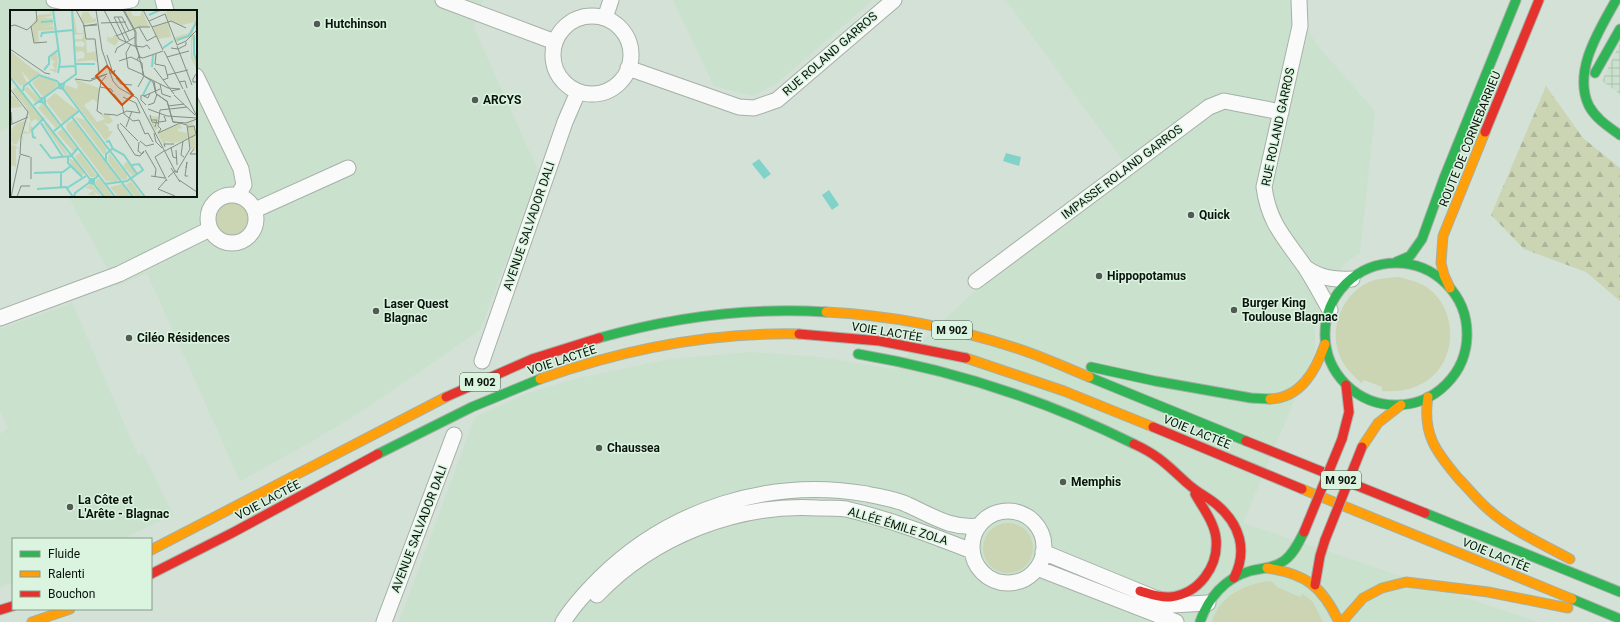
<svg xmlns="http://www.w3.org/2000/svg" width="1620" height="622" viewBox="0 0 1620 622" font-family="Roboto,sans-serif">
	<style>
		.built { fill: #cae1ce }
		.industrial { fill: url(#industrial-grid) }
		.grass { fill: #cbd5b4 }
		.forest { fill: url(#forest-firs) }
		.water { fill: #81d2c8 }
		.lines { fill: none; stroke-linecap: round; stroke-linejoin: round }
		.street-casing { stroke: #a5b0a7; stroke-width: 17 }
		.fast-casing { stroke: #a5b0a7; stroke-width: 11 }
		.slow-casing { stroke: #a5b0a7; stroke-width: 11 }
		.jam-casing { stroke: #a5b0a7; stroke-width: 11 }
		.street { stroke: #f9faf9; stroke-width: 15 }
		.fast { stroke: #30b455; stroke-width: 9 }
		.slow { stroke: #ff9f0a; stroke-width: 9 }
		.jam { stroke: #e5322d; stroke-width: 9 }
		.jam-bridge-casing { stroke: #a5b0a7; stroke-width: 11; stroke-linecap: butt }
		.jam-bridge { stroke: #e5322d; stroke-width: 9 }
		.poi-dot { fill: #515b53; stroke: #dbf4e0; stroke-width: 1.5 }
		.labels { text-anchor: middle; stroke-width: 3; stroke-linejoin: round; paint-order: stroke }
		.shield { fill: #dbf4e0; stroke: #49564c; stroke-width: 1 }
		.shield-label { font-size: 11px; font-weight: bold; fill: #0a130c }
		.poi-label { font-size: 12px; font-weight: bold; fill: #0a130c; stroke: #dbf4e0; text-anchor: start }
		.street-label { font-size: 12px; fill: #0a130c; stroke: #dbf4e0 }
		.inset-river { fill: none; stroke: #81d2c8; stroke-width: 2 }
		.inset-road { fill: none; stroke: #838f85; stroke-width: 1 }
		.view { fill: #d2520c; fill-opacity: 0.15; stroke: #d2520c; stroke-width: 2 }
		.inset-edge { fill: none; stroke: #0a130c; stroke-width: 2 }
	</style>
	<defs>
		<pattern id="industrial-grid" width="8" height="8" patternUnits="userSpaceOnUse"><rect width="8" height="8" fill="#cae1ce"/><path d="M0 4h8M4 0v8" fill="none" stroke="#acc0b0"/></pattern>
		<pattern id="forest-firs" width="22" height="20" patternUnits="userSpaceOnUse"><rect width="22" height="20" fill="#cbd5b4"/><path d="M5 1l3.5 6h-7zM16 11l3.5 6h-7z" fill="#adb69a"/></pattern>
	</defs>
	<rect width="100%" height="100%" fill="#d4e1d6"/>
	<path class="built" d="M0,0h483l-9,28 65,145 -59,157 -112,77 -52,32 -76,42 -93,-208 -30,13 -49,-90h128v-185h-185v114l-11,7z
		M673,0h200l-97,84 -23,12 -39,-10z
		M1006,0h283l28,45 58,66 -15,142 -16,11 -25,45 -4,17v25l-72,172 295,99h-1139l76,-205 53,-24 50,-15 93,-19 79,-7 70,5 73,12 86,-82 145,-125z
		M72,303l66,153 5,-3 30,62 -51,24h-109v43l-13,5v-153l8,-6 -8,-17v-82z"/>
	<path class="industrial" d="M1620,43v51l-18,-13z"/>
	<path class="grass" d="M216 219a17 17 0 1 1 34 0a17 17 0 1 1-34 0Z
		M1399,277c11,3 21,5 30,12 29,22 28,70 -1,91 -14,10 -30,12 -46,11v-4l-18,-7 -3,3c-7,-7 -15,-14 -20,-24 -13,-26 -1,-61 24,-75 11,-6 22,-6 34,-7z
		M983 548a25 25 0 1 1 50 0a25 25 0 1 1-50 0Z
		M1268,581l5,1 4,5 23,10 3,-3 10,8 10,20h-111c8,-26 31,-37 56,-41z"/>
	<path class="forest" d="M1546,86l37,52 37,30v133l-34,-29 -62,-23 -33,-34z"/>
	<path class="water" d="M1006,153l15,4 -2,9 -16,-5z
		M759,159l12,15 -7,5 -12,-15z
		M829,190l10,15 -7,5 -10,-15z"/>
	<g class="lines">
		<defs>
			<path id="street" d="M54,0l34,7 43,-7
				M163,0l3,11
				M443,0l112,42
				M1299,0l1,26 -36,161c5,37 21,51 41,80 9,14 17,29 25,43
				M553 55a39 39 0 1 1 78 0a39 39 0 1 1-78 0Z
				M605,18l6,-18
				M628,68l111,39 15,1 23,-8 117,-100
				M196,76l45,93 3,16 -6,10
				M208 219a24 24 0 1 1 48 0a24 24 0 1 1-48 0Z
				M255,210l93,-42
				M1306,268c15,10 27,12 46,11
				M976,281l233,-174 15,-6 57,11
				M0,318l119,-44 91,-45
				M482,361l83,-239 13,-30
				M972 547a36 36 0 1 1 72 0a36 36 0 1 1-72 0Z
				M1043,552l129,53 36,-2
				M1037,568l139,54
				M597,595c56,-59 141,-92 221,-87 9,0 19,0 28,1 43,10 85,26 126,42
				M384,622l70,-187
				M563,622c10,-16 24,-31 37,-44 70,-69 170,-101 267,-84 13,3 29,5 41,11 25,11 42,24 71,21"/>
			<path id="fast" d="M1616,0c-16,29 -44,71 -27,106 7,13 20,21 31,29
				M1595,73l25,-44
				M1396,262l14,-6 12,-17 22,-61 72,-178
				M1325 334a71 71 0 1 1 142 0a71 71 0 1 1-142 0Z
				M599,338c74,-21 150,-31 227,-26
				M858,354c96,16 189,47 276,90
				M1091,367l64,14 96,17 19,1
				M1089,377l157,64
				M378,454l94,-47 68,-28
				M1425,513l195,79
				M1572,599l48,20
				M1200,622c8,-24 25,-44 50,-51 12,-3 25,-3 35,-11 9,-7 14,-18 19,-28"/>
			<path id="slow" d="M1450,288l-6,-13 -3,-12 2,-27 42,-104
				M826,312c64,3 128,16 190,36 25,8 49,19 73,29
				M966,358l98,33 89,36
				M540,379c84,-30 171,-47 259,-45
				M1428,397c-6,37 8,55 31,82 10,10 19,22 30,31 24,21 53,34 81,49
				M1270,399c31,-1 46,-29 55,-55
				M1362,447l16,-24 23,-18
				M1302,489l270,110
				M151,550l295,-153
				M1267,568c39,6 55,18 72,54
				M32,622l38,-13
				M1342,622l21,-24 19,-10 24,-6 82,10 80,16"/>
			<path id="jam" d="M1485,132l54,-132
				M799,334l81,7 86,17
				M446,397l86,-38 67,-21
				M1153,427l149,62
				M1342,439l7,-27 -3,-27
				M1246,441l179,72
				M1134,444c26,12 34,22 54,40 9,8 19,13 28,20 24,20 32,46 18,74
				M151,574l81,-41 146,-79
				M1315,585l5,-29 5,-16
				M1140,591c10,3 20,7 30,6 29,-3 49,-31 46,-59 -2,-16 -13,-30 -21,-44
				M0,610l13,-4"/>
		</defs>
		<use href="#street" class="street-casing"/>
		<use href="#fast" class="fast-casing"/>
		<use href="#slow" class="slow-casing"/>
		<use href="#jam" class="jam-casing"/>
		<use href="#street" class="street"/>
		<use href="#fast" class="fast"/>
		<use href="#slow" class="slow"/>
		<use href="#jam" class="jam"/>
		<defs>
			<path id="jam-bridge" d="M1304,532l38,-93
				M1325,540l37,-93"/>
		</defs>
		<use href="#jam-bridge" class="jam-bridge-casing"/>
		<use href="#jam-bridge" class="jam-bridge"/>
	</g>
	<g class="poi-dot">
		<circle cx="317" cy="24" r="4"/>
		<circle cx="475" cy="100" r="4"/>
		<circle cx="1191" cy="215" r="4"/>
		<circle cx="1099" cy="276" r="4"/>
		<circle cx="1234" cy="310" r="4"/>
		<circle cx="376" cy="311" r="4"/>
		<circle cx="129" cy="338" r="4"/>
		<circle cx="599" cy="448" r="4"/>
		<circle cx="1063" cy="482" r="4"/>
		<circle cx="70" cy="507" r="4"/>
	</g>
	<g class="labels">
		<g class="shield">
			<rect x="932" y="321" width="40" height="18" rx="3"/>
			<rect x="460" y="373" width="40" height="18" rx="3"/>
			<rect x="1321" y="471" width="40" height="18" rx="3"/>
		</g>
		<g class="shield-label">
			<text x="952" y="334">M 902</text>
			<text x="480" y="386">M 902</text>
			<text x="1341" y="484">M 902</text>
		</g>
		<g class="poi-label">
			<text x="325" y="28">Hutchinson</text>
			<text x="483" y="104">ARCYS</text>
			<text x="1199" y="219">Quick</text>
			<text x="1107" y="280">Hippopotamus</text>
			<text x="1242" y="307">Burger King<tspan x="1242" dy="14">Toulouse Blagnac</tspan></text>
			<text x="384" y="308">Laser Quest<tspan x="384" dy="14">Blagnac</tspan></text>
			<text x="137" y="342">Ciléo Résidences</text>
			<text x="607" y="452">Chaussea</text>
			<text x="1071" y="486">Memphis</text>
			<text x="78" y="504">La Côte et<tspan x="78" dy="14">L'Arête - Blagnac</tspan></text>
		</g>
		<g class="street-label">
			<text transform="translate(830 54) rotate(-41)" y="4">RUE ROLAND GARROS</text>
			<text transform="translate(1278 127) rotate(-78)" y="4">RUE ROLAND GARROS</text>
			<text transform="translate(1470 139) rotate(-68)" y="4">ROUTE DE CORNEBARRIEU</text>
			<text transform="translate(1122 172) rotate(-37)" y="4">IMPASSE ROLAND GARROS</text>
			<text transform="translate(529 226) rotate(-71)" y="4">AVENUE SALVADOR DALI</text>
			<text transform="translate(887 332) rotate(9)" y="4">VOIE LACTÉE</text>
			<text transform="translate(562 360) rotate(-18)" y="4">VOIE LACTÉE</text>
			<text transform="translate(1197 432) rotate(22)" y="4">VOIE LACTÉE</text>
			<text transform="translate(268 500) rotate(-28)" y="4">VOIE LACTÉE</text>
			<text transform="translate(898 526) rotate(17)" y="4">ALLÉE ÉMILE ZOLA</text>
			<text transform="translate(419 529) rotate(-69)" y="4">AVENUE SALVADOR DALI</text>
			<text transform="translate(1496 555) rotate(22)" y="4">VOIE LACTÉE</text>
		</g>
	</g>
	<g transform="translate(10 10)">
		<rect width="187" height="187" fill="#d4e1d6"/>
		<path d="M40,0l2,6 -11,2h11v2l-11,1h12v4l-11,2 11,-1 1,4 -16,1 1,12h-5l-2,-18 6,-10 12,-1zM63,0l4,23h6v-7l2,3 2,24 9,-2 1,11 -4,-2 -16,2v-3l7,-1 1,-4 -3,-3 -6,1 -1,-6 8,1 2,-3 -3,-3 -7,1v-3h7l2,-5 -10,1zM158,0h29l-2,12 -13,3 -13,-4 -4,-8zM158,12l3,15 -13,2 -5,-12zM0,41l24,19 6,3 -10,8 -9,-11 6,13 -6,3 -11,-10zM47,42l1,9 -2,12 -7,-4h6l-3,-5 3,-2 -4,-3 -2,2 3,-6zM30,66l15,5 3,4 -14,13 -12,-15zM64,69l25,9 -1,15 -5,-4 -9,6 13,17 8,-3 -6,-6 10,2 4,6 -4,3 -5,-1 5,5 -1,3h5l-7,10 -42,-52 2,-4 11,4 1,-4zM4,71l28,37 -2,4 -5,-3 -4,3 -1,4 3,1 -3,6 -8,1 2,7 -3,-4 3,-6 5,1v-9l2,-1 -5,-15 -14,-17 4,-3zM17,76l13,14 -4,3 -12,-13zM45,83l23,18 -15,12 -17,-22zM33,93l16,22 -3,3 -18,-20zM65,107l10,3 22,29 -3,6zM63,110l45,59 -1,3 -11,-1 -40,-53 1,-5zM33,113l5,1 20,31 -4,-1zM52,119l15,20 -3,3 -17,-19zM70,143l16,22 -1,2h-4l-14,-17 -2,-4zM99,143l18,22v5l-6,-1 -13,-18zM58,148l8,3 8,12 -2,3 -9,-8zM116,152h2l8,10 -3,4 -10,-10zM87,169h3l13,18h-8l-10,-14zM121,171l2,3 10,13h-8l-9,-12zM81,174l8,9 2,4 -7,-6 3,6 -4,-4 2,4 -4,-3 1,3 -3,-3 -4,2 9,-6 -9,-2zM112,174l9,13h-13l-8,-10z" fill="#cbd5b4"/>
		<path d="M73,2h5l5,7 3,-1v4l-13,2 -3,-5zM187,8l-4,16 3,5 -4,2v14l4,8 1,7 -6,-12v-21h-5l-11,6 -2,-5 16,-5zM0,85l5,2 7,10 -12,1zM17,110l-10,24 -7,1 4,-3 -4,1v-12l6,-2 -6,1 8,-7zM4,135l6,4 -4,-1v19l-4,-2 -1,3 -1,-22z" fill="#cbd5b4"/>
		<path d="M98,23v4l4,1 3,-4 4,6 -4,6 -8,-5z" fill="#cbd5b4"/>
		<path d="M115,0h5l3,6h7l2,-6 7,17 -14,1zM141,106l8,1 -4,8 4,3 -3,2 1,3 23,-9 2,5 -3,-1 -1,3 9,2v6l-12,4 -10,-2 2,4h-3l-16,-27 1,-1 2,6 3,-1zM185,111l-3,2 1,2h4l-3,2 3,7v15h-6l-4,-26z" fill="#cbd5b4"/>
		<path class="inset-river" d="M43,0l7,51 -2,12M139,5l11,-5M31,12l12,-1M184,25v19l3,8M31,27l1,-4 31,-3M167,30l12,-4 8,-15M153,38l10,-7M66,54h19M49,57l17,-1M142,57l1,-12M34,60l5,-6v-7l9,-7M0,67l94,120M18,72l87,115M49,74h5l-1,5 -4,-1zM13,81l1,-5 15,-11 18,6 88,116M133,85l7,-14M31,88l4,1v4l-5,-1zM24,95l42,-31 -4,-64M62,107l61,80M31,113l22,34M44,121l25,-20M26,128l-3,-1 -1,-7 12,-12M96,132l3,-1 4,8 11,6 13,19M30,134l11,14 20,-2 7,-8M58,147v6l14,14M96,152v-8l6,-5M51,162v15M24,163l29,-1 8,-6M80,169h4v5l-5,-1zM95,174l22,-3 16,-11 -4,-6 -7,1M57,178l19,-12M27,179l29,-2 7,10M64,187l1,-4 22,-16 1,-3"/>
		<path class="inset-road" d="M66,0l8,15M86,0l6,40 11,31 6,7 18,10 38,73M94,0l15,29 15,7 9,1 4,-2 3,4M113,0l12,22v13l5,12M114,0l12,22v12l8,32 9,6 3,12 11,7 6,21 13,1 11,-4M133,0l9,17M155,4l12,31M108,7l11,23M139,11l16,-7M91,13l25,-1M87,14l-14,2 14,-1M0,16l5,-1 12,5 10,-9 -1,-11M21,16l3,17 13,-1M74,16l2,13h9l4,34M129,17l8,14 9,-5M142,17l19,-6 15,7M142,17l11,23M106,26l23,-9h11M116,32l-12,-25h8l7,14M121,34l-5,9 2,15 16,7M167,35l9,-4 11,-11M167,36l15,39M161,38l7,1 8,-4v-3M0,39l35,24 5,1M154,41l19,38M105,43l2,-5 18,-11M146,44l-1,10 10,2M97,45l5,15M129,46l-2,4 5,3 1,13M129,47l4,1 20,-7M157,47l22,-6M109,51l12,-4 6,3M144,58l20,26M99,63h5l1,-3 -3,3M186,64l-3,5v3h4M157,65l21,-5M134,66l24,12M106,68l5,6 11,1M65,69l15,2 17,-7 -16,5M153,70l5,-2 -3,-12M144,71l2,12M169,72l6,-1 2,7M150,74l2,10 9,3M90,77l11,2 2,3M128,77l6,-11M158,78l12,1 -9,2M0,79l18,23 -7,25 -1,17 10,3M174,80l13,27M104,84l8,10 2,10 9,7 6,-1M131,85v5l5,5M132,85l6,3 2,-5M164,85l21,20M134,86l16,-7M113,87l13,6 4,10M157,91l6,21 9,1M138,95l6,-2 3,-9 9,7M158,96l16,-2M138,99l19,7 30,2M160,99l17,-2M1,102l1,12M92,104l-5,-3 2,-19 2,-10 5,-6M94,104l12,1M140,105l2,7 7,1M106,106l11,-5 13,2M129,110l6,14M141,110h6l-2,7M149,112l7,-1 -2,-5M110,113l18,18M108,114v4l17,27 5,1 4,-5M0,115l18,-8M177,115l3,24M116,117l6,-16M178,117l6,-1 2,8M151,119l-3,4 22,-10 7,2M151,119l-3,-3 2,-16 9,-1M144,123l2,9 6,6M135,124l3,-1 5,9M130,131l6,5 8,-2M173,131l-2,14 3,2M129,132l-1,9 4,3 2,-2M155,137l-1,-3h10M161,137l2,10 3,1M184,139l-4,5h7M135,140l11,19 -1,8M166,140l1,15M154,141l-9,6 12,24M155,141l32,-17M161,158l9,14M176,158l1,-6 -2,14h3M167,161l13,-22M141,166l14,2M158,167l7,-6 3,1h-3M21,169v-22M156,170l-8,9 17,7M169,170l18,12M1,187l9,-42M7,187l4,-11h9"/>
		<path class="view" d="M97,56l26,29 -11,10 -26,-29z"/>
		<rect width="187" height="187" class="inset-edge"/>
	</g>
	<rect x="12" y="538" width="140" height="72" fill="#dbf4e0" stroke="#879a8b"/>
	<rect x="20" y="551" width="20" height="6" fill="#30b455" stroke="#879a8b"/>
	<text x="48" y="558" font-size="12" fill="#0a130c">Fluide</text>
	<rect x="20" y="571" width="20" height="6" fill="#ff9f0a" stroke="#879a8b"/>
	<text x="48" y="578" font-size="12" fill="#0a130c">Ralenti</text>
	<rect x="20" y="591" width="20" height="6" fill="#e5322d" stroke="#879a8b"/>
	<text x="48" y="598" font-size="12" fill="#0a130c">Bouchon</text>
</svg>
